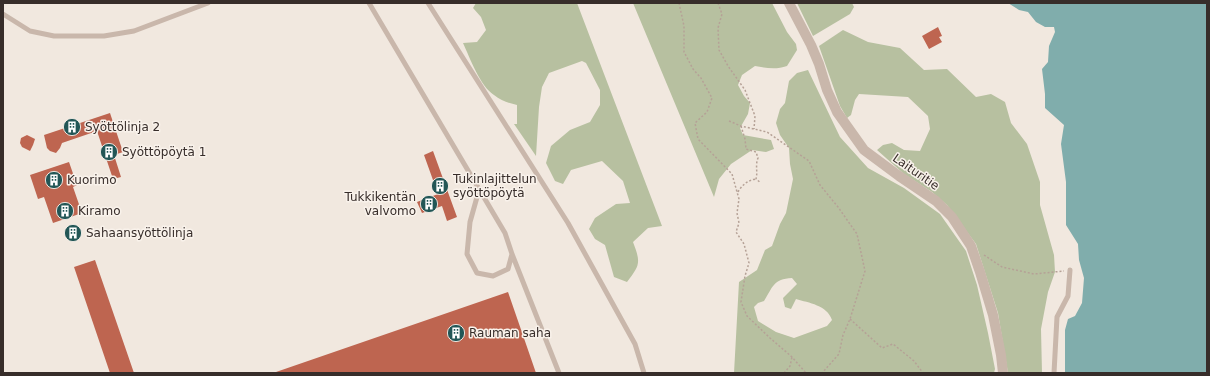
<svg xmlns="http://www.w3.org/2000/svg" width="1210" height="376" viewBox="0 0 1210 376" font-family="'DejaVu Sans',sans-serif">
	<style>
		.green { fill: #b7c0a0; fill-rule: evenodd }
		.water { fill: #80adac }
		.building { fill: #be6550 }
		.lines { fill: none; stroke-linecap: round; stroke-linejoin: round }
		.path { stroke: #b5a196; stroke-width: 1.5; stroke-dasharray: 2 2; stroke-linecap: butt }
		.service { stroke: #c9b7ab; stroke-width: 5 }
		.minor { stroke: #c9b7ab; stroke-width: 10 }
		.labels { text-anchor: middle; stroke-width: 3; stroke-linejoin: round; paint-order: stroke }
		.poi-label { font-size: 12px; fill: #372d2a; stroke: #f9f2eb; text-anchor: start }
		.street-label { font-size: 12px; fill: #372d2a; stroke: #f9f2eb }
	</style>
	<rect width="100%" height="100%" fill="#f1e8df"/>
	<path class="green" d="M476,3h101l85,223 -14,2 -15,14c8,21 7,23 -6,40l-13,-5 -9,-32 -10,-6 -6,-10 6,-11 21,-14 14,-1 -7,-22 -21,-20 -31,9 -8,14 -8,-3 -9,-18 5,-17 19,-16 20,-8 10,-17v-15l-14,-27 -4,-2 -33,12 -7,14 -3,20 -3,49 -22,-32h3v-19c-8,-2 -16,-4 -23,-10 -14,-9 -24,-37 -31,-52l14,-1 9,-12 -5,-13 -8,-9z
		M633,3h139l15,29 9,12 1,6 -10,16c-11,4 -21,2 -32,0l-13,9 -4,10 6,11 6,7 -2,11 -8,14 3,7 28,5 3,9 -8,3 -14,-2 -21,14 -12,15 -5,18z
		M797,3h55l2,4 -4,7 -37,22z
		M843,30l25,12 32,6 24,22 23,-1 29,28 15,-3 14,8 6,21 16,21 13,38v23l14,50 1,17 -7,20 -7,37 1,44h-34l-10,-60 -22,-69 -29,-39 -15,-13 -28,-18 -27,-24 6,-5 9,-2 12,7 16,1 10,-22 -2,-13 -20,-19 -49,-3 -4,6 -4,15 -4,3 -7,-12 -21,-60z
		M808,70l32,67 28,31 36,20 36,26 26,37 11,34 11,48 7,36 -1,4h-260l5,-91 18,-12 8,-20 7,-4 8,-22 6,-11 7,-34 -3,-15 -1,-16 -9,-13 -4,-12 4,-14 5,-6 4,-22 8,-8zM792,278l5,6 -14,14 2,9 6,2 5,-10c13,4 31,6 36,21l-5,6 -33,12 -18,-6 -18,-11 -4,-14 4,-4 6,-2c9,-14 9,-22 28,-23z"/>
	<path class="water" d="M1008,3h199v370h-142v-43l3,-11 7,-3 7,-13 2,-25 -5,-18 -1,-16 -12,-19v-43l-5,-38 3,-19 -19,-17v-14l-3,-25 6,-7 1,-16 6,-14 -1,-5h-9l-9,-5 -8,-10 -9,-2z"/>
	<path class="building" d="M938,27l4,9 -3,1 3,5 -13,7 -7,-13z
		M110,113l13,39 -9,3 7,22 -8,2 -16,-48 -35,12 -2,5 -4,5 -6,-2 -3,-3 -3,-13z
		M27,135l8,4 -2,6 -3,6 -8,-4 -2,-4 1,-5z
		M433,151l24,66 -10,4 -5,-15 -20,7 -5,-11 21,-8 -14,-39z
		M69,162l8,23 -4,2 9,26 -29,10 -9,-26 -6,2 -8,-24z
		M95,260l39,113h-24l-36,-106z
		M508,292l28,81h-260v-1z"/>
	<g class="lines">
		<path class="path" d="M679,3l5,23v26l9,17 8,9 11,20 -5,14 -12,11 3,16 34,35 7,25 -2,14 2,10 -3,9 8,12 5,19 -4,13 -4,26 6,14 23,22 22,19 14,16
			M718,3l4,11 -4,14 1,22 9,16 17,24 10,26 -1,13
			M729,121l12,5 26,6 42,29 11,24 18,22 19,27 8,37 -15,48 -7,16 -4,19 -17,19
			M741,126l4,13 1,10 10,3 2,6c-3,7 0,14 -2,21l5,4
			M738,192c4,-7 10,-12 18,-13
			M984,255l18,12 32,7 30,-3
			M850,319l32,29 11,-4 21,17 9,12
			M784,373l6,-7 2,-9"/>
		<path class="service" d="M369,3l136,230 7,21 -4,15 -15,7 -16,-3 -10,-19 3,-32 9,-32
			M428,3l140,220 67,121 9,29
			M3,14l27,17 24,5h50l30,-5 74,-28
			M512,254l47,119
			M1054,373l3,-56 11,-21 2,-26"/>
		<path class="minor" d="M789,3l22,42 8,19 8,26 10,22 27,38 35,26 37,25 16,16 19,29 9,26 13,43 8,40 2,18"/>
	</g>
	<defs>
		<symbol id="building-disc" viewBox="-11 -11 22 22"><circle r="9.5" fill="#225656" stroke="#f9f2eb"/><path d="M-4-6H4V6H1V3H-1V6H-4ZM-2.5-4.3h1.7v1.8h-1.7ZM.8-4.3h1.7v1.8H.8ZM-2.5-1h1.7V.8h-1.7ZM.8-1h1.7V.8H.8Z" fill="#fff"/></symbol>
	</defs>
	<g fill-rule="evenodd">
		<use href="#building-disc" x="62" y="117" width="20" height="20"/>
		<use href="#building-disc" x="99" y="142" width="20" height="20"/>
		<use href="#building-disc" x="44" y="170" width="20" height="20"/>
		<use href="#building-disc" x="430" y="176" width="20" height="20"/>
		<use href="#building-disc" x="419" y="194" width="20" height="20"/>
		<use href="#building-disc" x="55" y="201" width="20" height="20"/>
		<use href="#building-disc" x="63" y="223" width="20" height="20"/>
		<use href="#building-disc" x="446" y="323" width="20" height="20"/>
	</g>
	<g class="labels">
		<g class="poi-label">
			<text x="85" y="131">Syöttölinja 2</text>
			<text x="122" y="156">Syöttöpöytä 1</text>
			<text x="453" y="183">Tukinlajittelun<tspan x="453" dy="14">syöttöpöytä</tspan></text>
			<text x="67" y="184">Kuorimo</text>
			<text x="416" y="201" text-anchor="end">Tukkikentän<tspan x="416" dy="14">valvomo</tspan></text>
			<text x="78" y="215">Kiramo</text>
			<text x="86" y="237">Sahaansyöttölinja</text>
			<text x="469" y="337">Rauman saha</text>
		</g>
		<g class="street-label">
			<text transform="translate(916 172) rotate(35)" y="4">Laituritie</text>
		</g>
	</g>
	<rect width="1210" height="376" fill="none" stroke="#372d2a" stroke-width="8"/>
</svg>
